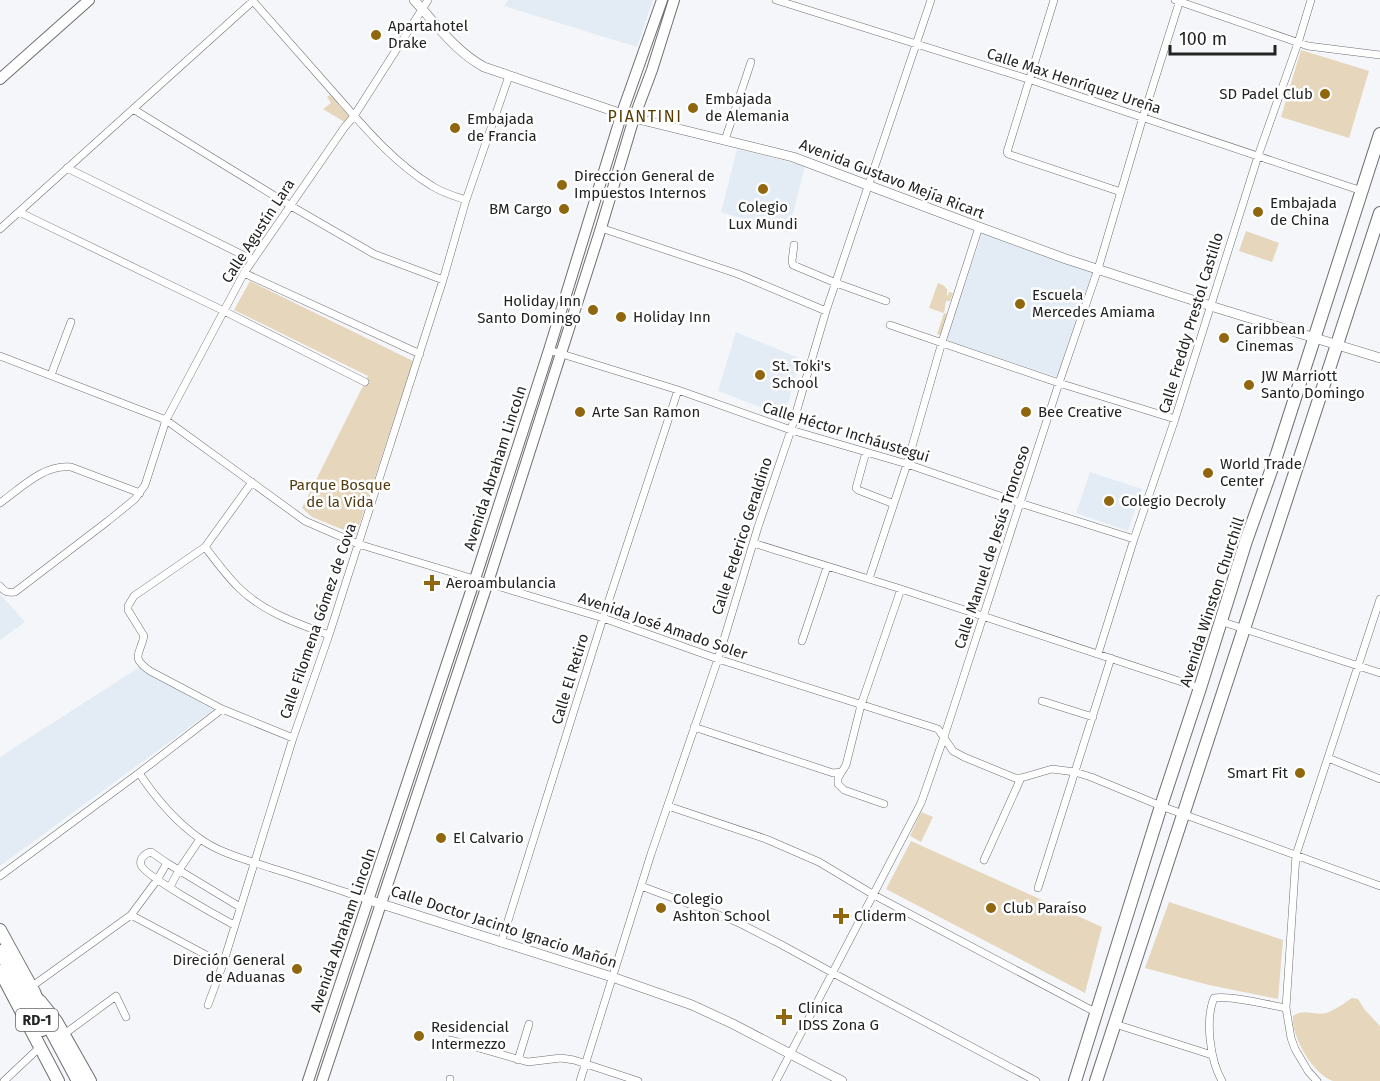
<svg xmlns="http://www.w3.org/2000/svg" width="1380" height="1081" viewBox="0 0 1380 1081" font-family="'Fira Sans',sans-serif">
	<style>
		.built { fill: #e3ecf4 }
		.green { fill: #e6d6bc }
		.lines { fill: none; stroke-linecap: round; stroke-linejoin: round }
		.minor-casing { stroke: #6d6f71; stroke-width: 8 }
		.tertiary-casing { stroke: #6d6f71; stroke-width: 10 }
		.secondary-casing { stroke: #6d6f71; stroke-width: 12 }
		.primary-casing { stroke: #6d6f71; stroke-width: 14 }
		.trunk-casing { stroke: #6d6f71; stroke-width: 14 }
		.minor { stroke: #fff; stroke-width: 7 }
		.tertiary { stroke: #fff; stroke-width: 9 }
		.secondary { stroke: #fff; stroke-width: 10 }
		.primary { stroke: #fff; stroke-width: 12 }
		.trunk { stroke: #fff; stroke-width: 12 }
		.poi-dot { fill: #90670e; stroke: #fff; stroke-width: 2 }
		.labels { text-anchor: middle; stroke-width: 5; stroke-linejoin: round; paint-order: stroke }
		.shield { fill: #fff; stroke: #646565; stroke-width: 1.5 }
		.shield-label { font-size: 14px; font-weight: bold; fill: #222323 }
		.poi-label { font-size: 15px; fill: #222323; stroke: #fff; text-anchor: start }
		.street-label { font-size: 15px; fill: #222323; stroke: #fff }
		.park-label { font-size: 15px; fill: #513b10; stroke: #fff }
		.neighbourhood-label { font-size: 16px; letter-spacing: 1.5px; fill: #583d00; stroke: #fff }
	</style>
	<rect width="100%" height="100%" fill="#f4f6f9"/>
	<path class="built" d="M508,0h145l-16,47 -133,-41z
		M737,149l68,17 -17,67 -67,-21z
		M983,231l111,38 -37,108 -111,-37z
		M736,332l65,27 -17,57 -66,-25z
		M1090,472l52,17 -14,42 -52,-18z
		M0,594l25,28 -25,18z
		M138,668l75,42 -213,156v-109z"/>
	<path class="green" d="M1301,50l68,21 -20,67 -68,-21z
		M330,95l20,22 -4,6 -23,-14 8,-6 -4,-6z
		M1246,231l33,12 -7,19 -33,-11z
		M250,281l163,80 -57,174 -44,-18 -10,-9 66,-132 -134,-66z
		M938,283l5,2 4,4v8l2,-5 4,1 -3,8h-4l-2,12 3,1 -7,21 -3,-1 7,-21 -15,-5z
		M921,812l12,5 -12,25 -11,-6z
		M911,841l191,86 -17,66 -199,-104z
		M1169,902l114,38 -5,59 -69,-14 -64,-17z
		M1352,998l6,1 7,11 15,16v55c-10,0 -39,0 -47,0 -20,-7 -42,-44 -40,-65 11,-8 22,0 33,-3 10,-3 18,-10 26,-15z"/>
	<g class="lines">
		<defs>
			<path id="minor" d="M252,0c27,31 55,62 83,94 29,33 59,69 97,92 11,7 22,10 34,14
				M776,0l252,79 334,112
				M1054,0l-47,152 1,2 113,38
				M1175,0l133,46 72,9
				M133,109l158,97 83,48 69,26
				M725,140l26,-78
				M67,168l186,92
				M19,212l205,99 141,71
				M601,228l137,46 88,37
				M0,229l253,-228
				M794,245l-2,16 1,4 43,18 50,18
				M244,273l176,81
				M890,325l169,58 116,36
				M549,350l129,40 113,40 116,34 113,39 114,36
				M0,356l166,64 139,101 53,23 245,74 115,41 220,70 15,22 11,6 51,21h6l31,-9 23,3 16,5 70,29 219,80
				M51,375l20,-53
				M866,452l-10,36 2,2 36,14
				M252,482l-47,65 -71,49 -6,10v4l16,26c-4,19 -14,21 6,35l72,38 71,29
				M0,503c21,-15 44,-39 71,-36l69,26
				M753,543l148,46 299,99
				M205,547c10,13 21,28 33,40 25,25 58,36 91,48
				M869,579l38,-115 35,-122 37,-115
				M0,586c5,6 7,7 15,6l93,-71 27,-22 10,-14 21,-65 78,-147 100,-145 10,-12 74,-116
				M1220,621l160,52
				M802,641l25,-74
				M1098,654l36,-115 41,-120 83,-263 40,-113 13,-43
				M1042,701l51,16
				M694,727l139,46 8,-1
				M1328,758l52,21
				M139,773c16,24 36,48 60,65 20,15 48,22 72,30 33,10 65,21 98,32
				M884,804l-40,-14 -6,-6v-6l8,-13 15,-60 40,-116
				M668,806l98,33 53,23 55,33 223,118
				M984,860l37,-82
				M167,863l-16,-11c-5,1 -12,6 -10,13 2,10 80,53 93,60
				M0,876l139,-103 83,-64
				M641,886l96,36 45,23 51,28 203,108
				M170,887l9,-17 21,-31
				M1038,888l73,-230
				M131,915l92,49
				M501,943l102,-325 75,-228
				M31,987l100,-72 26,-35 10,-17 73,44
				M208,1005l15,-41 70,-226 36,-103 114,-355 23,-80 43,-124
				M1115,1024l97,31
				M63,1035l53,-39 10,21
				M451,1040l77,22 33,-4 13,2 64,21
				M518,1060l11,-36
				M4,1081l36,-34
				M450,1081v-2
				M580,1081l71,-227 67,-195 40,-132 33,-97 35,-119 105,-311
				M776,1081l145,-278 23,-66 115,-354 39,-114 45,-152 37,-117
				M1222,1081c-12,-21 -17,-61 -8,-83 16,-3 55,7 72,10
				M1317,1081l-9,-10 -13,-22 -4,-11 -5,-30 10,-153 84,-256"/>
			<path id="tertiary" d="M414,0c22,24 41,51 70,67l150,51 159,39 186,70 87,32 151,49 163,50
				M369,900l243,77 80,28 41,19 109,57"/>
			<path id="secondary" d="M0,79l89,-79
				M308,1081l169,-508 72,-223 73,-237 40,-113
				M322,1081l167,-502 112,-351 33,-110 18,-48 22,-70"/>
			<path id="primary" d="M0,971l58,110
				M40,1001l16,20 34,60
				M1075,1081l86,-275 39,-118 46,-147 31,-87 103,-320
				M1096,1081l284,-868"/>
			<path id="trunk" d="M0,930l34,62 14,33 30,56
				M0,951l42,79"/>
		</defs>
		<use href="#minor" class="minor-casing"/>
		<use href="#tertiary" class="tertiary-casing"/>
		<use href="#secondary" class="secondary-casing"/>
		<use href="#primary" class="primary-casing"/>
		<use href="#trunk" class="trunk-casing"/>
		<use href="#minor" class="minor"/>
		<use href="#tertiary" class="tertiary"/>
		<use href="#secondary" class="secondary"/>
		<use href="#primary" class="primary"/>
		<use href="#trunk" class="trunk"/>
	</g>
	<g class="poi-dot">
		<circle cx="376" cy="35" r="6"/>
		<circle cx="1325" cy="94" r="6"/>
		<circle cx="693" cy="108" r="6"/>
		<circle cx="455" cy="128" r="6"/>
		<circle cx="562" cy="185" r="6"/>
		<circle cx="763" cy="189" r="6"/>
		<circle cx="564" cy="209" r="6"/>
		<circle cx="1258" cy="212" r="6"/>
		<circle cx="1020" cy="304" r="6"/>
		<circle cx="593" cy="310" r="6"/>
		<circle cx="621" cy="317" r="6"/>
		<circle cx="1224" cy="338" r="6"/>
		<circle cx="760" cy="375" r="6"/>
		<circle cx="1249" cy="385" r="6"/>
		<circle cx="580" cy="412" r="6"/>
		<circle cx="1026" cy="412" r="6"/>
		<circle cx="1208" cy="473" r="6"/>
		<circle cx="1109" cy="501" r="6"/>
		<path d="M429 574h6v6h6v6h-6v6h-6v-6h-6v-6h6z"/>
		<circle cx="1300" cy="773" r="6"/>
		<circle cx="441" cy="838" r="6"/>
		<circle cx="661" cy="908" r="6"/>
		<circle cx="991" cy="908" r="6"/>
		<path d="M838 907h6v6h6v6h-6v6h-6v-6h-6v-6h6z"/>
		<circle cx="297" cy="969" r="6"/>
		<path d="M781 1008h6v6h6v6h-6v6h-6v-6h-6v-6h6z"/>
		<circle cx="419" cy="1036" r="6"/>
	</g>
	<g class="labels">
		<rect class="shield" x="16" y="1009" width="42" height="22" rx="4.5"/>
		<g class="shield-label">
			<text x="37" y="1025">RD-1</text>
		</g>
		<g class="poi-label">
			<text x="388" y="31">Apartahotel<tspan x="388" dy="17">Drake</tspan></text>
			<text x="1313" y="99" text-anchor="end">SD Padel Club</text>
			<text x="705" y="104">Embajada<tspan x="705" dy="17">de Alemania</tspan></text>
			<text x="467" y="124">Embajada<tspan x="467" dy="17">de Francia</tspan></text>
			<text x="574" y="181">Direccion General de<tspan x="574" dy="17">Impuestos Internos</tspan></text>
			<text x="1270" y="208">Embajada<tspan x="1270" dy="17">de China</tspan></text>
			<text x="763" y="212" text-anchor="middle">Colegio<tspan x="763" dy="17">Lux Mundi</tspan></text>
			<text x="552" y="214" text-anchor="end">BM Cargo</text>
			<text x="1032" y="300">Escuela<tspan x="1032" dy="17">Mercedes Amiama</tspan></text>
			<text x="581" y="306" text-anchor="end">Holiday Inn<tspan x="581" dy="17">Santo Domingo</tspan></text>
			<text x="633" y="322">Holiday Inn</text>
			<text x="1236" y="334">Caribbean<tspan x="1236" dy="17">Cinemas</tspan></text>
			<text x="772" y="371">St. Toki's<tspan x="772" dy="17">School</tspan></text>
			<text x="1261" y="381">JW Marriott<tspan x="1261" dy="17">Santo Domingo</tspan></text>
			<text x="592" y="417">Arte San Ramon</text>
			<text x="1038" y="417">Bee Creative</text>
			<text x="1220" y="469">World Trade<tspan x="1220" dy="17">Center</tspan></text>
			<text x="1121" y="506">Colegio Decroly</text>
			<text x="446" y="588">Aeroambulancia</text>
			<text x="1288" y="778" text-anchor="end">Smart Fit</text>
			<text x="453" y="843">El Calvario</text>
			<text x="673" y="904">Colegio<tspan x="673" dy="17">Ashton School</tspan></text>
			<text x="1003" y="913">Club Paraíso</text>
			<text x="854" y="921">Cliderm</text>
			<text x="285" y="965" text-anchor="end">Direción General<tspan x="285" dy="17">de Aduanas</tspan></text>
			<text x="798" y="1013">Clinica<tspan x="798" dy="17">IDSS Zona G</tspan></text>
			<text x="431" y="1032">Residencial<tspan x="431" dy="17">Intermezzo</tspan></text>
		</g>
		<g class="street-label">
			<text transform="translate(1074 81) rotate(18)" y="5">Calle Max Henríquez Ureña</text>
			<text transform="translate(892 179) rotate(21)" y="5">Avenida Gustavo Mejía Ricart</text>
			<text transform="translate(258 231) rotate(-57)" y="5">Calle Agustín Lara</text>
			<text transform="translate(1191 323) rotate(-73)" y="5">Calle Freddy Prestol Castillo</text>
			<text transform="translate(846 432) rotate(17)" y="5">Calle Héctor Incháustegui</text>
			<text transform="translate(495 468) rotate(-72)" y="5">Avenida Abraham Lincoln</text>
			<text transform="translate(742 536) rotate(-72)" y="5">Calle Federico Geraldino</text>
			<text transform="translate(992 547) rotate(-72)" y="5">Calle Manuel de Jesús Troncoso</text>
			<text transform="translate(1212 602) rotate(-72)" y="5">Avenida Winston Churchill</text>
			<text transform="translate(318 621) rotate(-71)" y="5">Calle Filomena Gómez de Cova</text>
			<text transform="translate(663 626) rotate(19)" y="5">Avenida José Amado Soler</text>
			<text transform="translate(570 679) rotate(-73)" y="5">Calle El Retiro</text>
			<text transform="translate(504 927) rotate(18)" y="5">Calle Doctor Jacinto Ignacio Mañón</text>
			<text transform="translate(343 930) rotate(-71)" y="5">Avenida Abraham Lincoln</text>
		</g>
		<g class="park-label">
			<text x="340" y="490">Parque Bosque<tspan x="340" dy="17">de la Vida</tspan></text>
		</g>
		<g class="neighbourhood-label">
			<text x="645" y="122">PIANTINI</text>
		</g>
	</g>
	<path d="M1170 45v9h105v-9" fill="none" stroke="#222323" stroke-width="3"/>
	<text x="1179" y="45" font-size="18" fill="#222323" stroke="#ffffff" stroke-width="4.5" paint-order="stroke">100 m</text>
</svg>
